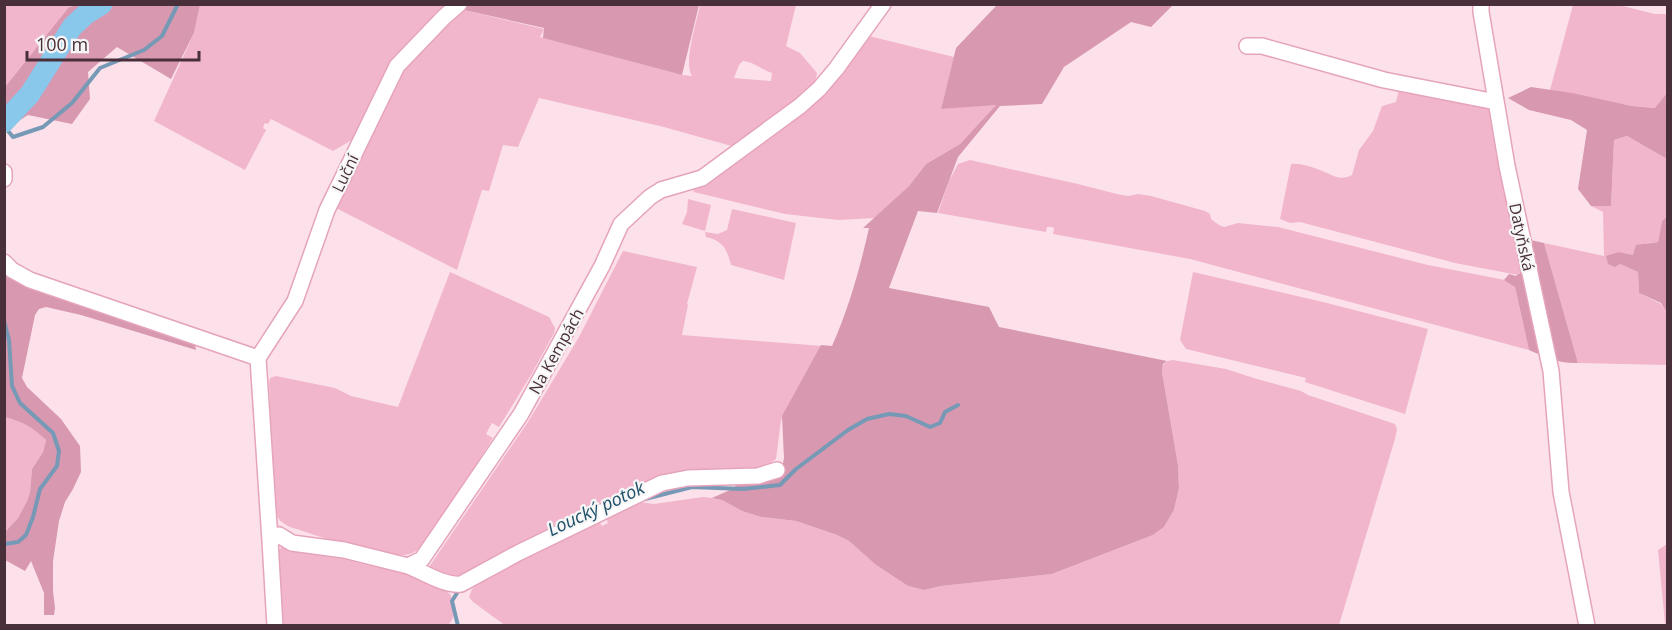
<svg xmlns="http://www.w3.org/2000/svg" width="1672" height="630" viewBox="0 0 1672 630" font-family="'Open Sans',sans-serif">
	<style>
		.green { fill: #f2b6cc; fill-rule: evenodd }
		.forest { fill: #d798b0 }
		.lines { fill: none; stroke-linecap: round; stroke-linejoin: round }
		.stream { stroke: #7699b6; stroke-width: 4 }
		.river { stroke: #89c7eb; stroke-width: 21 }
		.minor-casing { stroke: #e5a4bc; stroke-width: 18 }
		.minor { stroke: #fff; stroke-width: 15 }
		.labels { text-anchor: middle; stroke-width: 4.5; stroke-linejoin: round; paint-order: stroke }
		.street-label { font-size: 16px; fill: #492f39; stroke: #f6f6f6 }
		.water-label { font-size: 18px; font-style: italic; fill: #20506a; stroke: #f6f6f6 }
	</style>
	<rect width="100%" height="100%" fill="#fce1ea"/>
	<path class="green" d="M5,5h72l-7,1 -65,81z
		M200,5h257l-60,61 -40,71 -24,14 -62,-32 -3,5 -3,-1 -2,5 3,2 -21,40 -91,-49 40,-88z
		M700,5h96l-10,41 14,7 17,20 -2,11 54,-48 85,21 -13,52 56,-5 -37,40 -34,20 -17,22 -34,32 -36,2 -54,-6 -91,-22 -2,-4 43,-41 -71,-20 -125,-29 -21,49 -15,-2 -14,46 -7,-1 -25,80 -121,-62 69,-141 59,-57 80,19 -4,8 142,38 10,1c-9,-13 5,-55 8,-71zM743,61c11,1 19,9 29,12l-1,8 -37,-3 5,-13z
		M1573,5h46l36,9h12v79l-11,15 -24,-2 -82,-16z
		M1399,90l91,17 22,98 8,67 -2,3 -63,-12 -155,-41 -10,1 -10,-4 11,-55c9,-1 20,3 29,6 12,4 19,12 32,5l7,-25 14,-19 9,-25 14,-4z
		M1627,136l40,23v57l-5,5 -4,21 -11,1 -14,12 -14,-3 1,12 18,8 1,21 22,11 6,9v52l-89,-2 -34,-120 60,13 -1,-44 -12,-6h20l3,-66z
		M970,160l108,24 39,10 11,2 10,-2 13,2 54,15 5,3 1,5 8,6 5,2 14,-4 40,4 150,38 77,15 10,7 14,63 -339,-91 -137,-25 1,-6 -3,-1h-4l-1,5 -108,-19 11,-32 9,-17z
		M688,199l23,6 -6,26 -23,-7 5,-12z
		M732,209l64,14 -12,57 -53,-15c-4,-16 -8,-24 -25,-28l-1,-5 13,2 9,-4z
		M623,251l74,16 -10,37 1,1 -6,30 140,11 -41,74 -5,39 -15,11 -88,6 -218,107 -26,-16 99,-145 51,-85z
		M450,272l99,45 6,11 -1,5 -23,42 -32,52 -7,-4 -6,11 7,4 -63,99c-6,7 -12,15 -21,17 -24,7 -92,-19 -119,-27 -8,-4 -12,-7 -15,-16l-6,-128 1,-5 6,-2 59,12 16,8 47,11z
		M1193,272l130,30 105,27 -23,85 -100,-32 1,-4 -120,-29 -6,-9z
		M1173,360l53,9 31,10 44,12 7,4 87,29 2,5 -2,10 -56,186 -833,1 -33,-24 -4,-5 3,-8 15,-12 112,-56 3,5 6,-3 -2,-5 33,-16 15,2 49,-7 9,1 10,2 20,11 19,6 35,4 41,14 12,6 27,24 32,21 16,4 17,-4 111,-12 101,-39 11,-8 10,-17 5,-22 -1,-23 -16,-93c1,-8 2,-11 11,-12z
		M5,417c18,5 27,10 41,23l-3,12 -11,17 -2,23 -3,9 -9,17 -13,14z
		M284,544l87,22 32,5 37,16 10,7 5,11 -2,13 -5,8 -168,-1 -5,-70z
		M1667,544l1,78 -3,2 -7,-74z"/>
	<path class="forest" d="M458,4l241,1 -17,70 -139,-37 1,-10 -80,-18 -7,-4z
		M77,5h123l-6,28 -23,46 -54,-32 -29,25 2,27 -18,25 -44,-9 -23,15v-43l64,-80z
		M997,5h176l-22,22 -20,-5 -67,45 -22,37 -42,2 -42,51 -21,56 -19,-2 -29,77 100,19 10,20 168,34 -4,3 -1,8 16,93 1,23 -5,22 -10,17 -11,8 -101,39 -111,12 -17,4 -16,-4 -32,-21 -27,-24 -12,-6 -41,-14 -35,-4 -19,-6 -20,-11 -10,-2 18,-8 11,-8 29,-2 11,-6 3,-16 -2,-42 39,-71 11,1c17,-38 28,-78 37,-118h-6l46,-42 17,-22 34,-20 36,-39 -55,4 15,-61z
		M1531,87l41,6 60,13 23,2 12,-15v66l-40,-23 -13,4 -3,66h-20l-13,-17 9,-59 -16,-10 -42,-10 -21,-12z
		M1667,216v97l-6,-10 -22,-10 -1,-21 -18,-8 -5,3 -7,-3 -2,-8 13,-4 14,3 3,-10 22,-3 4,-21z
		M1526,239l18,4 34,120c-18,1 -33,-6 -49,-13l-14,-63 -11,-7 5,-6 7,2 4,-3 -3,-29z
		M5,272l189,67 2,11 -115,-35 -35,-8 -7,2 -4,6 -13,63 5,9 34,32 19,27 1,26 -8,17 -8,13 -6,19 -6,40v30l2,17 -1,7h-10v-22l-13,-32 -6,10 -20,-11v-28l13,-14 9,-17 3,-9 2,-23 11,-17 3,-12c-14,-13 -23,-18 -41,-23z"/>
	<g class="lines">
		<path class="stream" d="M4,126l9,11 30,-10 29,-24 28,-35 44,-18 18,-14 16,-32
			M4,321l5,19 3,46 8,17 33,30 6,18 -2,15 -17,23 -7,28 -7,18 -8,7 -14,2
			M645,499l47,-12 51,2 37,-4 16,-16 52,-39 19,-11 22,-5 17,2 24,11 10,-4 5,-11 13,-7
			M457,593l-5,8 6,25"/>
		<path class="river" d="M4,122l26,-28 42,-67 14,-13 16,-10"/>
		<defs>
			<path id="minor" d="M1481,4v8l26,154 44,205 10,121 26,134
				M1247,46h15l122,34 112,22
				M4,172v7
				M4,262l8,8 18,10 228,78
				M270,541l-12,-183 37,-57 32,-91 70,-144 47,-49 15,-13
				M408,566c16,6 36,20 53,18l57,-31 144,-70 26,-5 70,-2 19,-6
				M275,626l-5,-85 9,-6 13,8 52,7 64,16 14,-7 99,-145 81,-148 19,-42 29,-27 11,-7 41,-12 98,-72 19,-17 17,-20 47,-65"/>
		</defs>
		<use href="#minor" class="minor-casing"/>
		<use href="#minor" class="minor"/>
	</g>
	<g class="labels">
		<g class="street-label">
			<text transform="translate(345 173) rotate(-64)" y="6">Luční</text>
			<text transform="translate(1522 237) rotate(78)" y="6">Datyňská</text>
			<text transform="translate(556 351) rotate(-61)" y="6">Na Kempách</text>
		</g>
		<g class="water-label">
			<text transform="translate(596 509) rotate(-25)" y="6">Loucký potok</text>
		</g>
	</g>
	<rect width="1672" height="630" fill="none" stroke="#492f39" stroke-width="12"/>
	<path d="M27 51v9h172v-9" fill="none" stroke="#492f39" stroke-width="3"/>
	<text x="36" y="51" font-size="18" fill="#492f39" stroke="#f6f6f6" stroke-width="4.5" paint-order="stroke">100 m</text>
</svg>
